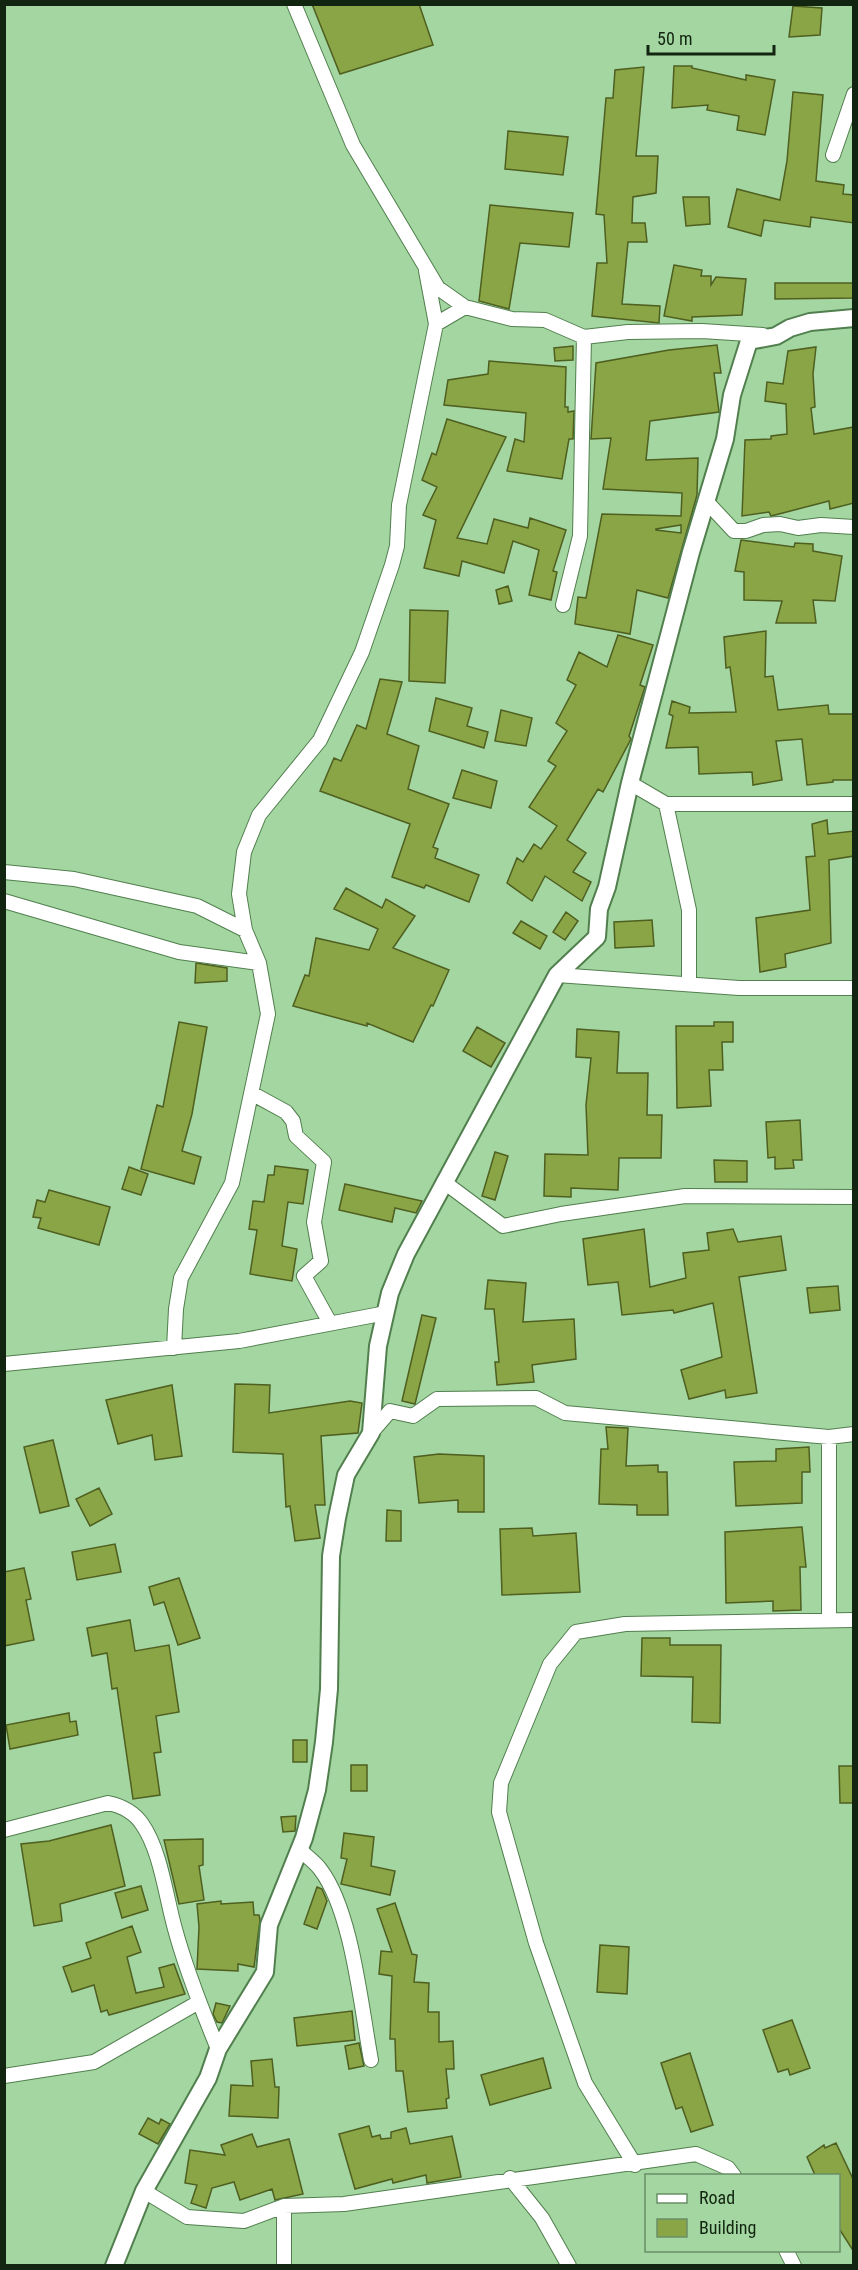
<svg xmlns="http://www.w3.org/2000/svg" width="858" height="2270" viewBox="0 0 858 2270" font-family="'Roboto Condensed',sans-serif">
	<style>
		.building { fill: #8aa545; stroke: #4e5f20; stroke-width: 1.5; fill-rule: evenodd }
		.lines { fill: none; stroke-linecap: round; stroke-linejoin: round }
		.minor-casing { stroke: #517f4e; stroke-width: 16 }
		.tertiary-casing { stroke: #517f4e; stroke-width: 20 }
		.minor { stroke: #fff; stroke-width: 14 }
		.tertiary { stroke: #fff; stroke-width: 16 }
	</style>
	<rect width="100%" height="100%" fill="#a4d6a1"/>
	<path class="building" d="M312,4h107l14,41 -93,29z
		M793,6l29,2 -2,27 -31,2z
		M674,66h18v2l54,12v-5l29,5 -10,55 -28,-5 2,-14 -32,-6 1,-5 -36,3z
		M644,67l-8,89h22l-2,37 -23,4 -1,26h13l2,19h-19l-6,62 38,2 -1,17 -67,-7 5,-53h10l-3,-48 -8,-1 10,-116h7l2,-28z
		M793,92l30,3 -7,86 28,4 -1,9 11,1v28l-43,-6 -1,10 -46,-7 -3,16 -33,-9 9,-38 43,11 7,-39z
		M508,131l60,6 -5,38 -58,-6z
		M683,197h26l1,27 -24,2z
		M490,205l83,8 -4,34 -49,-4 -11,66 -30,-8z
		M674,265l28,5 -1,6h10v9l5,-8 30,2 -4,36 -50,2v4l-28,-5z
		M775,283h79v15l-79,1z
		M717,345l4,28h-7l5,39 -69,9 -4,39 52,-2 -1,37 -29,103 -31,-8 -7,44 -55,-10 3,-27 8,1 16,-84 79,2 1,-23 -79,-4 8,-51 -20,1 5,-76 73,-13zM681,525v8l-25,-3v-1z
		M573,346v14l-18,1 -1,-13z
		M816,347l-3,27 2,33 -4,1 3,26 40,-7v76l-24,6 -1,-8 -58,15 -2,-4 -27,4 3,-76 26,-1v-3l16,-2 -1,-30 -21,-3 2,-19 16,2 5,-33z
		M489,361l77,6 -1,40h3v5l6,-1 -1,28h-4l-7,40 -55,-8 8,-32 9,3 2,-29 -82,-8 4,-25 40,-6z
		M447,419l59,18 -49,101 30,6 7,-25 34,9 2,-10 36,12 -13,41 4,1 -6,28 -22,-5 10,-45 -26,-9 -9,32 -42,-12 -3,15 -35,-8 12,-48 -13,-5 14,-28 -15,-7 10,-27 4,2z
		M741,540l53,7 1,-4 18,1v7l29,5 -7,45 -22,-1 3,23h-40l6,-22 -38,-1v-28l-9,-1z
		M508,586l4,15 -13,3 -3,-14z
		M410,610l38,1 -3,72 -36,-2z
		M766,631l-1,46 8,-1 5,34 50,-5 1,9h25v66h-21v2l-26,3 -5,-46 -26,2 6,39 -29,5 -1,-13 -53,2 -1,-27 -32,1 7,-32 -4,-2 3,-13 18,6 -1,6 47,-1 -6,-45 -4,1 -2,-31z
		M618,635l35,10 -13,40 5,2 -16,49 2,3 -28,53 -5,-3 -31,51 19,13 -13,19 18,10 -9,19 -37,-25 -13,25 -25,-18 10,-25 6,4 11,-18 7,5 16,-23 -28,-19 27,-41 -8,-5 19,-30 -11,-8 20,-38 -9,-5 12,-28 28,15z
		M380,679l22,3 -15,52 32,12 -11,43 41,15 -16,43 5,2 -3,9 44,17 -10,27 -43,-17 -2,3 -32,-11 18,-53 -90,-33 14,-33 7,3 16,-36 9,4z
		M436,698l36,10 -5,18 21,6 -4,16 -55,-17z
		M501,710l31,8 -6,28 -31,-5z
		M462,770l35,11 -6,27 -38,-10z
		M827,820l1,14 26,-3v25l-25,4 2,83 -46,11 1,13 -26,5 -4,-54 54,-8 -4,-53 9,-1 -3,-32z
		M346,888l36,20 4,-9 29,17 -22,32 56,22 -16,36 -2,-1 -18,37 -46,-19v3l-74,-20 12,-31 4,1 7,-38 53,12 9,-21 -44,-20z
		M566,912l12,9 -13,19 -12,-8z
		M652,920l2,26 -39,2 -1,-26z
		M521,921l26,15 -7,13 -27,-16z
		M196,963l31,5v13l-32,2z
		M179,1022l28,5 -15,87 -10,37 19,6 -7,27 -53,-15 16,-64 6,2z
		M714,1022h19v20h-11l1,28h-14l2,36 -34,2 -1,-82h38z
		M477,1027l28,16 -14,24 -28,-16z
		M577,1029l42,3 -2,41h31l-1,42h15l-1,43h-42l-1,32 -47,-2v9l-27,-1 1,-42 43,1 -2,-50 5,-47 -15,-1z
		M800,1120l2,40h-9l1,8 -19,1v-12l-7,1 -2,-36z
		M495,1152l13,4 -13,44 -13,-4z
		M714,1160l33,1v21h-32z
		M275,1166l33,4 -5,34 -15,-2 -6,44 15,3 -5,32 -42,-7 7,-44 -8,-1 4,-28 11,1 4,-27h6z
		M129,1167l19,7 -7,21 -19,-6z
		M345,1184l77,17 -6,12 -21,-5 -3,14 -53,-12z
		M49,1190l61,17 -11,38 -61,-17 3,-10 -8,-1 4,-17 8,2z
		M644,1229l6,58 36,-9 -3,-25 26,-3 -2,-17 26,-4 5,13 43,-6 5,34 -47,7 18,116 -31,5 -1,-8 -36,9 -8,-29 41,-13 -9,-54 -39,10 -1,-3 -51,5 -4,-33 -30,3 -5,-46z
		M488,1280l38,3 -3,39 51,-3 2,40 -44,6 2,17 -37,3 -2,-23h4l-5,-53h-9z
		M838,1286l2,24 -30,3 -3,-25z
		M422,1315l14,3 -21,86 -13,-3z
		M235,1384l35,1 -1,28 81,-12 12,2 -4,30 -37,3 4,69h-10l5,33 -25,3 -5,-35 -4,1 -3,-53 -50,-2z
		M172,1385l10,71 -27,4 -3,-25 -34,9 -12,-44z
		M606,1427l22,1 -2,38 32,-1v7h9l1,43h-31v-10l-38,-1 2,-55h7z
		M53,1440l16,66 -29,7 -16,-66z
		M809,1447l1,25h-8v31l-66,3 -2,-44 42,-1v-12z
		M439,1454l45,2v56h-26v-12l-39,3 -5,-46z
		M99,1488l13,26 -22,12 -14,-27z
		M387,1510l14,1v30h-15z
		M802,1527l4,40h-6l1,43 -28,1v-10l-47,2 -1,-71z
		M532,1528l1,8 43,-3 4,59 -78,3 -2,-66z
		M115,1544l6,28 -44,8 -5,-28z
		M24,1568l7,31 -5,1 8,40 -30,6v-74z
		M179,1578l21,60 -22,7 -14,-43 -10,3 -5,-18z
		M130,1620l5,31 34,-6 10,67 -23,4 5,36 -7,1 6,42 -27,4 -16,-111 -5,1 -5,-36 -15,3 -5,-28z
		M642,1638h28v7h51l-1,78 -28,-1 1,-45 -52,-1z
		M69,1713l1,9 6,-1 2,14 -68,14 -4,-24z
		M293,1740h14v22h-14z
		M351,1765h16v26h-16z
		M839,1766h15v37h-14z
		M296,1816l-1,15 -12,1 -2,-15z
		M111,1825l14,61 -65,18 2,17 -28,5 -13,-82 28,-3z
		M344,1833l30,4 -3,29 24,5 -5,24 -49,-11 6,-25 -6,-1z
		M203,1839v26l-4,1 5,34 -25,4 -15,-64z
		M141,1886l7,24 -26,8 -7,-25z
		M317,1887l5,2 5,12 -10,28 -13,-5z
		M221,1901v3l32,-2 1,13h5l1,5 -6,47 -16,-3v7l-41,-2 2,-42 -2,-23z
		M395,1903l17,51 5,1 -3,27 15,1 -1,29h11v30l14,-1 1,28h-8l3,29 -3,1 1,9 -39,4 -5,-41h-7l-1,-32h-5l2,-63 -13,-2 2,-23 11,1 -15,-43z
		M132,1926l9,26 -14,5 9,36 28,-6 -5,-19 15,-4 11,30 -76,21 -2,-5 -6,2 -7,-27 -22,7 -9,-25 28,-9 -5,-15z
		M600,1945l29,2 -2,47 -30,-2z
		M216,2003l14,3 -8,17 -5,-1 -4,-8z
		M352,2011l3,29 -58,6 -3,-28z
		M792,2020l18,48 -20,7 -2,-6 -10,3 -15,-42z
		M359,2043l5,23 -15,3 -4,-23z
		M690,2053l23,72 -22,7 -9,-25 -6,2 -15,-46z
		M543,2058l8,30 -61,17 -9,-30z
		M272,2059l3,28h4l-1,31 -49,-2 2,-31 22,1 -2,-25z
		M148,2118l11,6 2,-5 9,5 -12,20 -19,-10z
		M369,2126l3,11 8,-2 1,4 10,-1v-6l15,-4 4,16 42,-8 9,41 -34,6 -1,-8 -33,8 -1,-4 -37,10 -16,-55z
		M252,2134l5,13 32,-8 14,55 -28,6 -3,-11 -32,11 -6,-18 -22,6 -6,20 -15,-5 6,-18 -12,-2 5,-33 35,5 -4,-10z
		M836,2143l18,38v71l-16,-25v-52h-23l-8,-18 17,-12 1,3z"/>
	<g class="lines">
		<defs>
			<path id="minor" d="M294,4l59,141 85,143 27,19 47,12 33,1 39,17 44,-5 74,-1 61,4
				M833,155l21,-61
				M436,324l29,-17
				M706,501l28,30h12l17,-6 17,-1 18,4 23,-3 33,2
				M563,605l17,-69 4,-199
				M630,783l36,21h188
				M666,804l23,106v74
				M4,872l70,7 123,27 48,24
				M4,901l175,51 80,11
				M557,975l182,13h115
				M253,1094l33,18 7,9 3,15 28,26 -10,60 7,39 -17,15 26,47
				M444,1182l59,44 58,-12 124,-18 169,1
				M174,1348l2,-39 5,-31 51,-95 36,-169 -9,-51 -14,-33 -6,-36 5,-42 15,-37 61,-75 42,-88 30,-87 5,-19 2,-41 37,-181 -10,-53
				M4,1364l235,-23 147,-28
				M371,1433l19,-22 23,5 24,-17 99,-1 29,15 264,24 25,-3
				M829,1620v-183
				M4,1830l104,-27c14,3 26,9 34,21 19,27 24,74 33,105 11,41 27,81 43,120
				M300,1850c6,6 15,12 20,19 32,41 41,138 51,191
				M4,2076l90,-14 105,-60
				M635,2165l-50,-82 -49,-140 -37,-131 2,-29 49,-119 26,-32 49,-8 229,-4
				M510,2178l32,40 27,48
				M144,2191l43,26 57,4 40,-15 60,-2 352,-50 32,14 6,8
				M786,2250l8,16
				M284,2266v-60"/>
			<path id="tertiary" d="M114,2266l30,-75 64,-113 10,-29 47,-77 4,-47 35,-87 13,-48 7,-48 5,-53 2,-133 6,-38 9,-43 25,-42 7,-87 12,-53 16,-39 151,-279 40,-38 2,-28 8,-22 23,-104 61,-231 34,-113 7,-44 17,-54 27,-5 14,-8 20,-6 44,-4"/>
		</defs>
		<use href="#minor" class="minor-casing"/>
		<use href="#tertiary" class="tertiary-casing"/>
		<use href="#minor" class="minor"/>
		<use href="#tertiary" class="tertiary"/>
	</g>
	<rect width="858" height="2270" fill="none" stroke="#122511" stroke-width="12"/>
	<rect x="645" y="2174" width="195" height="78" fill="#a4d6a1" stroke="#6a8f67" stroke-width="1.5"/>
	<rect x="657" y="2194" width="30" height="9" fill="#ffffff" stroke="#6a8f67" stroke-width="1.5"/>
	<text x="699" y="2204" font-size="18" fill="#122511">Road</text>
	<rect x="657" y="2219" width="30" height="18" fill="#8aa545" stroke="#6a8f67" stroke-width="1.5"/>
	<text x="699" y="2234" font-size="18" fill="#122511">Building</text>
	<path d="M648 45v9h126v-9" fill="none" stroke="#122511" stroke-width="3"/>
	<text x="657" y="45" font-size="18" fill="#122511" stroke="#a4d6a1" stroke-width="4.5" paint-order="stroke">50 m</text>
</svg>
